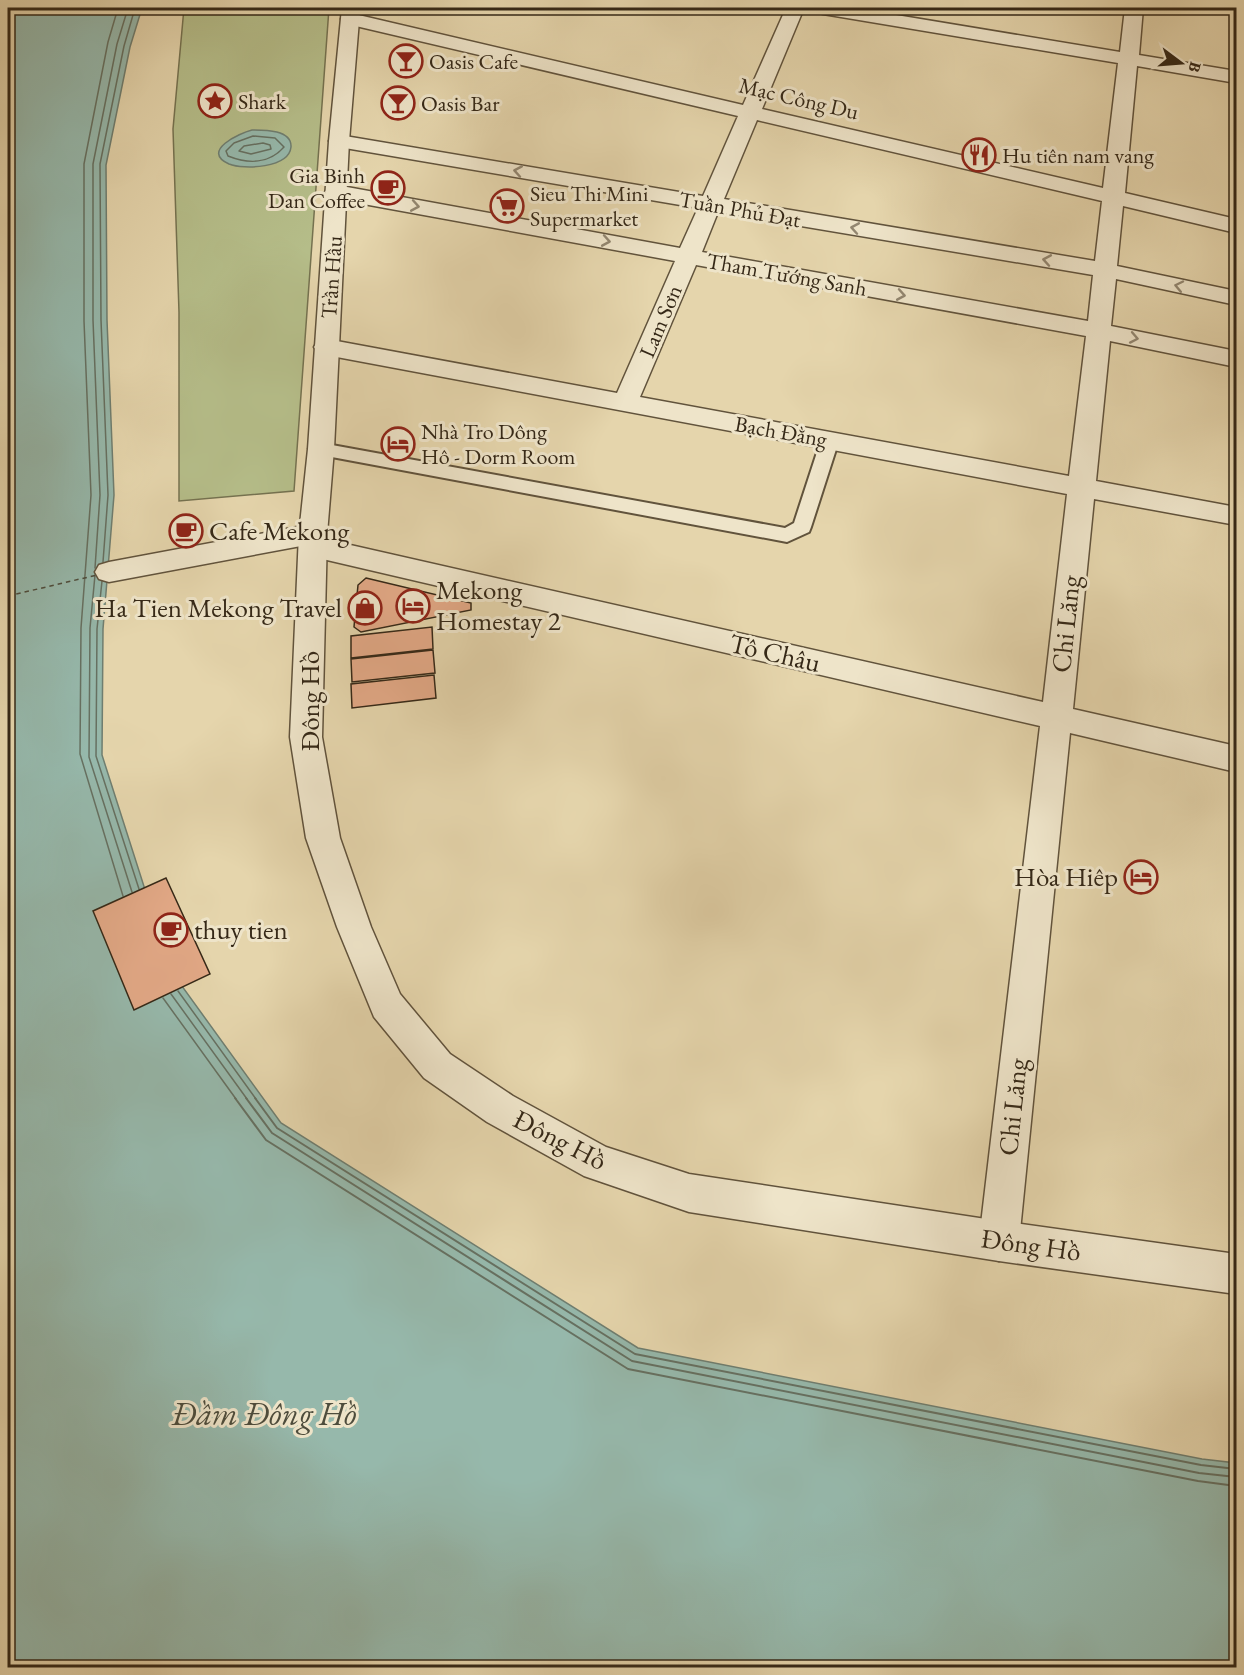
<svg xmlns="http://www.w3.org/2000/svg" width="1244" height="1675" viewBox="0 0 1244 1675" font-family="'EB Garamond',serif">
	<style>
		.green { fill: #b5bd89; stroke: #757250; stroke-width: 1.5 }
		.water { fill: #96b8ab; stroke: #6f7e70; stroke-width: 1.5 }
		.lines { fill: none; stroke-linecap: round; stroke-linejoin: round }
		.shore-far1 { stroke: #667061; stroke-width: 1.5 }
		.shore { stroke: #667061; stroke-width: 2 }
		.ferry { stroke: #4d4c3c; stroke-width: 1.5; stroke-dasharray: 4.5 4; stroke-linecap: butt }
		.building { fill: #e3a987; stroke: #352817; stroke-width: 1.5 }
		.service-casing { stroke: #61533c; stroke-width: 4 }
		.minor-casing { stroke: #61533c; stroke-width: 3 }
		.tertiary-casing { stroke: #61533c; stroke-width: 3 }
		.service { fill: #eee4c9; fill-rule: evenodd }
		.minor { fill: #eee4c9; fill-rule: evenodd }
		.tertiary { fill: #eee4c9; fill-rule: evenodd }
		.oneway { stroke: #928670 }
		.labels { text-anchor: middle; stroke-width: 6; stroke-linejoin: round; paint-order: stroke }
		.far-poi-label { font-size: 22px; fill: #352817; stroke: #eee4c9; text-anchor: start }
		.far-street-label { font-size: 22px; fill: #352817; stroke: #eee4c9 }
		.poi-label { font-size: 27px; fill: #352817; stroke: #eee4c9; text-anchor: start }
		.street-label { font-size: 27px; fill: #352817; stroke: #eee4c9 }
		.near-water-label { font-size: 33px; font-style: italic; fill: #4d4c3c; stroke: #eee4c9 }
	</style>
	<rect width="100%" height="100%" fill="#e5d5ac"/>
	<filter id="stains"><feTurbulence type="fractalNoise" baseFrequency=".00333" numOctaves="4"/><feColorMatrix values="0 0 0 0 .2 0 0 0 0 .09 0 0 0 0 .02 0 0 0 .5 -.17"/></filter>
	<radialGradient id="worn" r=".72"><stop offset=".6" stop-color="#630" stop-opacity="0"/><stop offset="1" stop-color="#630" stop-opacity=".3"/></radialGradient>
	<path class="green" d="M184,8h145l-35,483 -115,10v-189l-6,-183z"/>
	<path class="water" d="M8,8h134l-12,39 -24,118 1,155 7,175 -11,134 -1,126 69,216 110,152 357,225 564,111 34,4v204l-1228,1z
		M252,130c10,0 40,-1 39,17 -2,21 -47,23 -62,17 -29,-13 11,-31 23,-34z"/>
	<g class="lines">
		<path class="shore-far1" d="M118,8l-10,34 -24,122v157l7,174 -10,133 -1,126 43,142
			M253,136l22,2 9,9c-15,17 -36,17 -56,9l-2,-5 8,-8z
			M263,143l7,2 1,4 -20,5 -12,-3 5,-5z
			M103,562l5,-67 -7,-175 -1,-156 24,-118 11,-38
			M95,568l5,-73 -7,-175v-156l24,-120 11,-36
			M95,575l-5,53 -1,129 43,135
			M102,581l-5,48 -1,127 43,133
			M178,991l78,108
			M171,994l76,105
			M163,998l73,101"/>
		<path class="shore" d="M235,1098l31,42 362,229 570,112 38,5
			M246,1098l26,35 360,228 567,112 37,4
			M255,1098l22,30 358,226 566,111 35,4"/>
		<path class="ferry" d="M8,596l89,-21"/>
	</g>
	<path class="building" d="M366,578l105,25v7l-110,22 -7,-5 4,-42z
		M432,627l1,22 -82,9v-22z
		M433,650l2,23 -83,9 -1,-23z
		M434,675l2,23 -84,10 -1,-24z
		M166,878l44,96 -76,36 -41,-99z"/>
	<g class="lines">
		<defs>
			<path id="service" d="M830,434l6,2 3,4 -28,87 -2,5 -22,10 -466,-87 -6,-2 -3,-4 3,-4 6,-2 464,85 9,-5 27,-83 3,-4z"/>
			<path id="minor" d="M786,8h18l-42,101 341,79 15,-125 -295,-49 -7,-2 -2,-4h40l266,44 5,-44h18l-4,47 97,16v12l-99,-17 -12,127 111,26v14l-113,-27 -6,60 119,25v14l-120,-26 -5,47 125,25v16l-126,-26 -14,140 140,26v18l-142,-26 -21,210 163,37v26l-166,-39 -51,508 -6,14 -14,6 -14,-6 -6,-14 61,-515 -726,-169 -10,-3 -3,-8 -192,36 -10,-3 -4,-7 4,-7 10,-3 204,-38 10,3 4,7 -3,5 719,163 24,-208 -741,-139 -9,-3 -3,-5 3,-5 9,-3 291,54 58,-132 -339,-62 -8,-2 -3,-5 3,-5 8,-2 344,63 18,-40 -359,-61 -7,-2 -3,-4 3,-4 7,-2 364,61 35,-80 -395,-93 -2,-4 2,-4 7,-2 393,92zM757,120l345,81 -7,60 -371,-62zM718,212l375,63 -5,46 -386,-69zM696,265l390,71 -17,140 -429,-79z"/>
			<path id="tertiary" d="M342,8h18l-11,133 -15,308 -7,85 -5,203 18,101 31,89 29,67 50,60 63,42 93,51 83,27 310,47 237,33v40l-237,-33 -310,-49 -105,-36 -97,-54 -63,-44 -50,-61 -37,-90 -31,-89 -16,-101 9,-203 9,-85 21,-308z"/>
		</defs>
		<use href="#service" class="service-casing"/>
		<use href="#minor" class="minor-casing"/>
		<use href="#tertiary" class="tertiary-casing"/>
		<use href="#service" class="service"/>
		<use href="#minor" class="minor"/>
		<use href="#tertiary" class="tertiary"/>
	</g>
	<defs><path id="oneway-chevron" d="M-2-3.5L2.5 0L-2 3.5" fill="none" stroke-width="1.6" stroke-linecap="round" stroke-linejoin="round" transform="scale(1.5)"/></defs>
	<g class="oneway">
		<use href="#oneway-chevron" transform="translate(518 171) rotate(-170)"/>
		<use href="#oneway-chevron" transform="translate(415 206) rotate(10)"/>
		<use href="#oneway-chevron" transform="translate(855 228) rotate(-170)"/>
		<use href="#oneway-chevron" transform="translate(606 241) rotate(10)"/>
		<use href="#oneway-chevron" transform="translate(1047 260) rotate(-170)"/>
		<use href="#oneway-chevron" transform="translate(1179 286) rotate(-168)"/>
		<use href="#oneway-chevron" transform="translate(901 295) rotate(10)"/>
		<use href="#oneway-chevron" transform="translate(1134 338) rotate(11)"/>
	</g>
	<defs>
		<symbol id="bar-ring" viewBox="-11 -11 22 22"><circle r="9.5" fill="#eee4c9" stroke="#8f2418" stroke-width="1.5"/><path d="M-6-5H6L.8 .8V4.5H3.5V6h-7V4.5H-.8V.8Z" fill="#8f2418"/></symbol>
		<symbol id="sight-ring" viewBox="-11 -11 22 22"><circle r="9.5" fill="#eee4c9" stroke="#8f2418" stroke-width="1.5"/><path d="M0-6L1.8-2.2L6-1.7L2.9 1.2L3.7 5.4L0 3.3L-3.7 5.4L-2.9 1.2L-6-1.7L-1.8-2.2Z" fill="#8f2418"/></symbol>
		<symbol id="restaurant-ring" viewBox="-11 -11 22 22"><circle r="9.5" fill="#eee4c9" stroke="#8f2418" stroke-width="1.5"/><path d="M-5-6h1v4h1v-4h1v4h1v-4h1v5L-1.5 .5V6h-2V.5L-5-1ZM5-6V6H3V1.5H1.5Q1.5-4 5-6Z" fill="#8f2418"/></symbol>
		<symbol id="cafe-ring" viewBox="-11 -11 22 22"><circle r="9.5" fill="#eee4c9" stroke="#8f2418" stroke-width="1.5"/><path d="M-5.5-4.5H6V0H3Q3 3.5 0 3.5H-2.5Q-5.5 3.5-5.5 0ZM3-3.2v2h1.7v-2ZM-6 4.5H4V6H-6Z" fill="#8f2418"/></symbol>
		<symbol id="supermarket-ring" viewBox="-11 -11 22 22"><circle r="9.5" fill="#eee4c9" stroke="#8f2418" stroke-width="1.5"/><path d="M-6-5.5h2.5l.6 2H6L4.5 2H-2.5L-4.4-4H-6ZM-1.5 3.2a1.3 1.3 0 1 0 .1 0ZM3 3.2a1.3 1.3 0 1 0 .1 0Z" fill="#8f2418"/></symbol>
		<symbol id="hotel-ring" viewBox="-11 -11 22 22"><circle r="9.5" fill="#eee4c9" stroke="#8f2418" stroke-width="1.5"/><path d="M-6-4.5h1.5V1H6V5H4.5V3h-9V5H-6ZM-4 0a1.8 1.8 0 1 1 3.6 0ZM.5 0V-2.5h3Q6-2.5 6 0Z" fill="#8f2418"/></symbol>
		<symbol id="shop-ring" viewBox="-11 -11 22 22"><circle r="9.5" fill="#eee4c9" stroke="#8f2418" stroke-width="1.5"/><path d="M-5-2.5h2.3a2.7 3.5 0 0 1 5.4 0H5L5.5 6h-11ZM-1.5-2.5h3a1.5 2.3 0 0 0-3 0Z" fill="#8f2418"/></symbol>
	</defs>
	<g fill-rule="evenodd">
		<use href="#bar-ring" x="387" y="42" width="38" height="38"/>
		<use href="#sight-ring" x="196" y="82" width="38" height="38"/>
		<use href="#bar-ring" x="379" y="84" width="38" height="38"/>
		<use href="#restaurant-ring" x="960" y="136" width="38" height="38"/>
		<use href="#cafe-ring" x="369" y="169" width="38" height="38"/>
		<use href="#supermarket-ring" x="488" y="187" width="38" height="38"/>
		<use href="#hotel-ring" x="379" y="425" width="38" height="38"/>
		<use href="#cafe-ring" x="167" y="512" width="38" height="38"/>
		<use href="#hotel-ring" x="394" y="587" width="38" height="38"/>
		<use href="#shop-ring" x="346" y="589" width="38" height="38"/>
		<use href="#hotel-ring" x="1122" y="858" width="38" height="38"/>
		<use href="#cafe-ring" x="152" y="911" width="38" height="38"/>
	</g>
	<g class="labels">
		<g class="far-poi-label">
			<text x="429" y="69">Oasis Cafe</text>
			<text x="238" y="109">Shark</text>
			<text x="421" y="111">Oasis Bar</text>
			<text x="1002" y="163">Hu tiên nam vang</text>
			<text x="365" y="183" text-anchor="end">Gia Binh<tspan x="365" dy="25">Dan Coffee</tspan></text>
			<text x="530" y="201">Sieu Thi Mini<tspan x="530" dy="25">Supermarket</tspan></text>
			<text x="421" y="439">Nhà Tro Dông<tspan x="421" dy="25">Hô - Dorm Room</tspan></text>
		</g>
		<g class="far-street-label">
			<text transform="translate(799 98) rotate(13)" y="8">Mạc Công Du</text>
			<text transform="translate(740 209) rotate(10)" y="8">Tuần Phủ Đạt</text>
			<text transform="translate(787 274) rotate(10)" y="8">Tham Tướng Sanh</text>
			<text transform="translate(331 277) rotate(-86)" y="8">Trần Hầu</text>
			<text transform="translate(660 321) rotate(-67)" y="8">Lam Sơn</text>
			<text transform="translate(781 431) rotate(10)" y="8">Bạch Đằng</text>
		</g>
		<g class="poi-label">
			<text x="209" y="540">Cafe Mekong</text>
			<text x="436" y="599">Mekong<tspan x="436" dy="31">Homestay 2</tspan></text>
			<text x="342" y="617" text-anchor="end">Ha Tien Mekong Travel</text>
			<text x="1118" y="886" text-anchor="end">Hòa Hiêp</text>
			<text x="194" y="939">thuy tien</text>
		</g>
		<g class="street-label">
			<text transform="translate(1066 624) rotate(-84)" y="9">Chi Lăng</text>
			<text transform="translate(775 653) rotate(13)" y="9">Tô Châu</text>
			<text transform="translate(310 701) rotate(-90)" y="9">Đông Hồ</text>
			<text transform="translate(1013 1107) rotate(-84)" y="9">Chi Lăng</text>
			<text transform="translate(560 1140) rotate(27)" y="9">Đông Hồ</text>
			<text transform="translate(1031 1245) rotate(8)" y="9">Đông Hồ</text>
		</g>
		<g class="near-water-label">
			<text x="264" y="1425">Đầm Đông Hồ</text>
		</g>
	</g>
	<rect width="1244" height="1675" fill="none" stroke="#e5d5ac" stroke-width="30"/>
	<rect x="9" y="9" width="1226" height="1657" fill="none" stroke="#352817" stroke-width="3"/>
	<rect x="15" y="15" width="1214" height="1645" fill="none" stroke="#352817" stroke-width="1.5"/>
	<g transform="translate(1181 63) rotate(106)" stroke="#eee4c9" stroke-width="4.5" paint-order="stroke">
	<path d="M0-4.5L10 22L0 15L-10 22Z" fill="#352817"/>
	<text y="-9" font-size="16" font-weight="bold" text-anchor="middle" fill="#352817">B</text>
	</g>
	<rect width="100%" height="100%" filter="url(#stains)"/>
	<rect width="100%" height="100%" fill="url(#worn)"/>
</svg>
